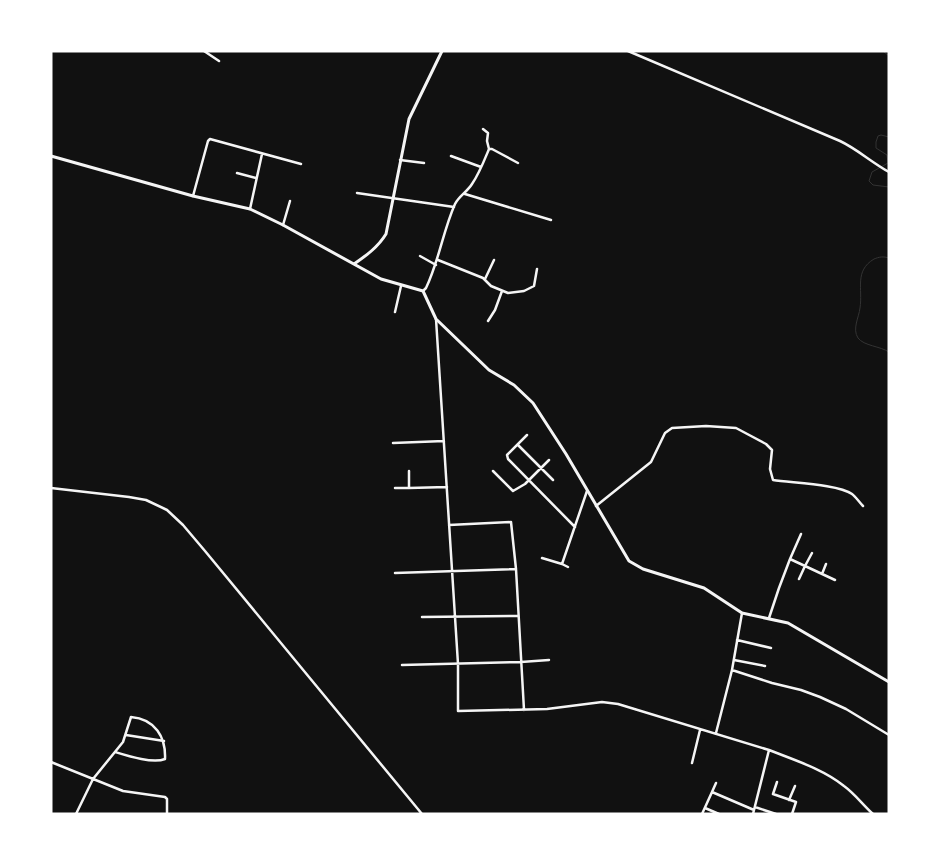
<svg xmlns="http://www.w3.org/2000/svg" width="940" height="865" viewBox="0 0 940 865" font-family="Commissioner,sans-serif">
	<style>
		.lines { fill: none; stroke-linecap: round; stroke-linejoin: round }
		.stream { stroke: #333; stroke-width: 1 }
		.minor { stroke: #f5f5f5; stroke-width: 2.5 }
		.tertiary { stroke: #f5f5f5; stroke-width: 3 }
	</style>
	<rect width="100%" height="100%" fill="#111"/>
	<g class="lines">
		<path class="stream" d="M883,51l6,5
			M889,137l-8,-2 -3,1 -2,6v6l11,7 1,8 -16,9 -3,9 4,4 16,2
			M889,258c-6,-2 -10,-1 -15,1 -20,12 -11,30 -14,49 -1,9 -8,21 -2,30 6,8 22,8 31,14"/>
		<path class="minor" d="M204,51l15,10
			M628,51l212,90c17,8 31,21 49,31
			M483,129l5,4 -1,8 2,8
			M451,156l30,11
			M400,160l24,3
			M237,173l19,5
			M357,193l97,14
			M465,194l86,26
			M193,196l15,-55 2,-2 91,25
			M250,209l12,-55
			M283,225l7,-24
			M420,256l16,9
			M438,260l45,18 8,8 17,7 16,-2 10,-5 3,-17
			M485,279l9,-19
			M423,291l3,-3c13,-27 17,-57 29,-84 4,-8 12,-12 17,-20 7,-10 12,-23 17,-35h3l26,14
			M395,312l6,-26
			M436,319l22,345v47l89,-2 55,-7 16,2 151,46c25,10 54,19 75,36 11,8 19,19 29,28
			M488,321l7,-11 7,-19
			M527,435l-20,20 1,4 67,68
			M393,443l51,-2
			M518,445l35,35
			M493,471l20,20 12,-7 24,-24
			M51,488l78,9 17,3 21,10 16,15 22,26 217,263
			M395,488h14v-17
			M409,488l38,-1
			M596,506l55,-44 14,-29 7,-5 34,-2 30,2 30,16 6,6 -2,19 3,11c18,3 65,4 79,14 4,3 7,8 11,12
			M449,525l62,-3 5,47
			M812,553l-7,13 30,14
			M542,558l20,6 25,-73
			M790,559l11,-25
			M562,564l6,3
			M395,573l121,-4 8,141
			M822,574l4,-10
			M422,617l96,-1
			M769,618l10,-30 11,-29 15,7 -6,13
			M737,640l34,8
			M734,660l31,6
			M402,665l119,-3 28,-2
			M732,670l40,13 29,7 19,7 26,12 43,26
			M716,733l16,-63 10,-57
			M126,735l38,6
			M51,762l72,29 42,6 2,2v15
			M692,763l8,-33
			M777,782l-4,12 23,8 -4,12
			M712,792l4,-9
			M789,800l6,-14
			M755,807l21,7
			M705,808l14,6
			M76,814l17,-35 30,-37 8,-25c24,2 35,20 34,42 -12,5 -37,-3 -50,-7
			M702,814l10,-22 42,18
			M753,814l16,-64"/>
		<path class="tertiary" d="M51,156l142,40 57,13 33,16 98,54 42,12 13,28 53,51 25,15 19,18 33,51 63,107 14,8 61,19 38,25 46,10 101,59
			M354,264c13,-9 24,-17 32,-30l23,-115 33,-68"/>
	</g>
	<rect width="940" height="865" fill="none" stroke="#ffffff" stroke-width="105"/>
</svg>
